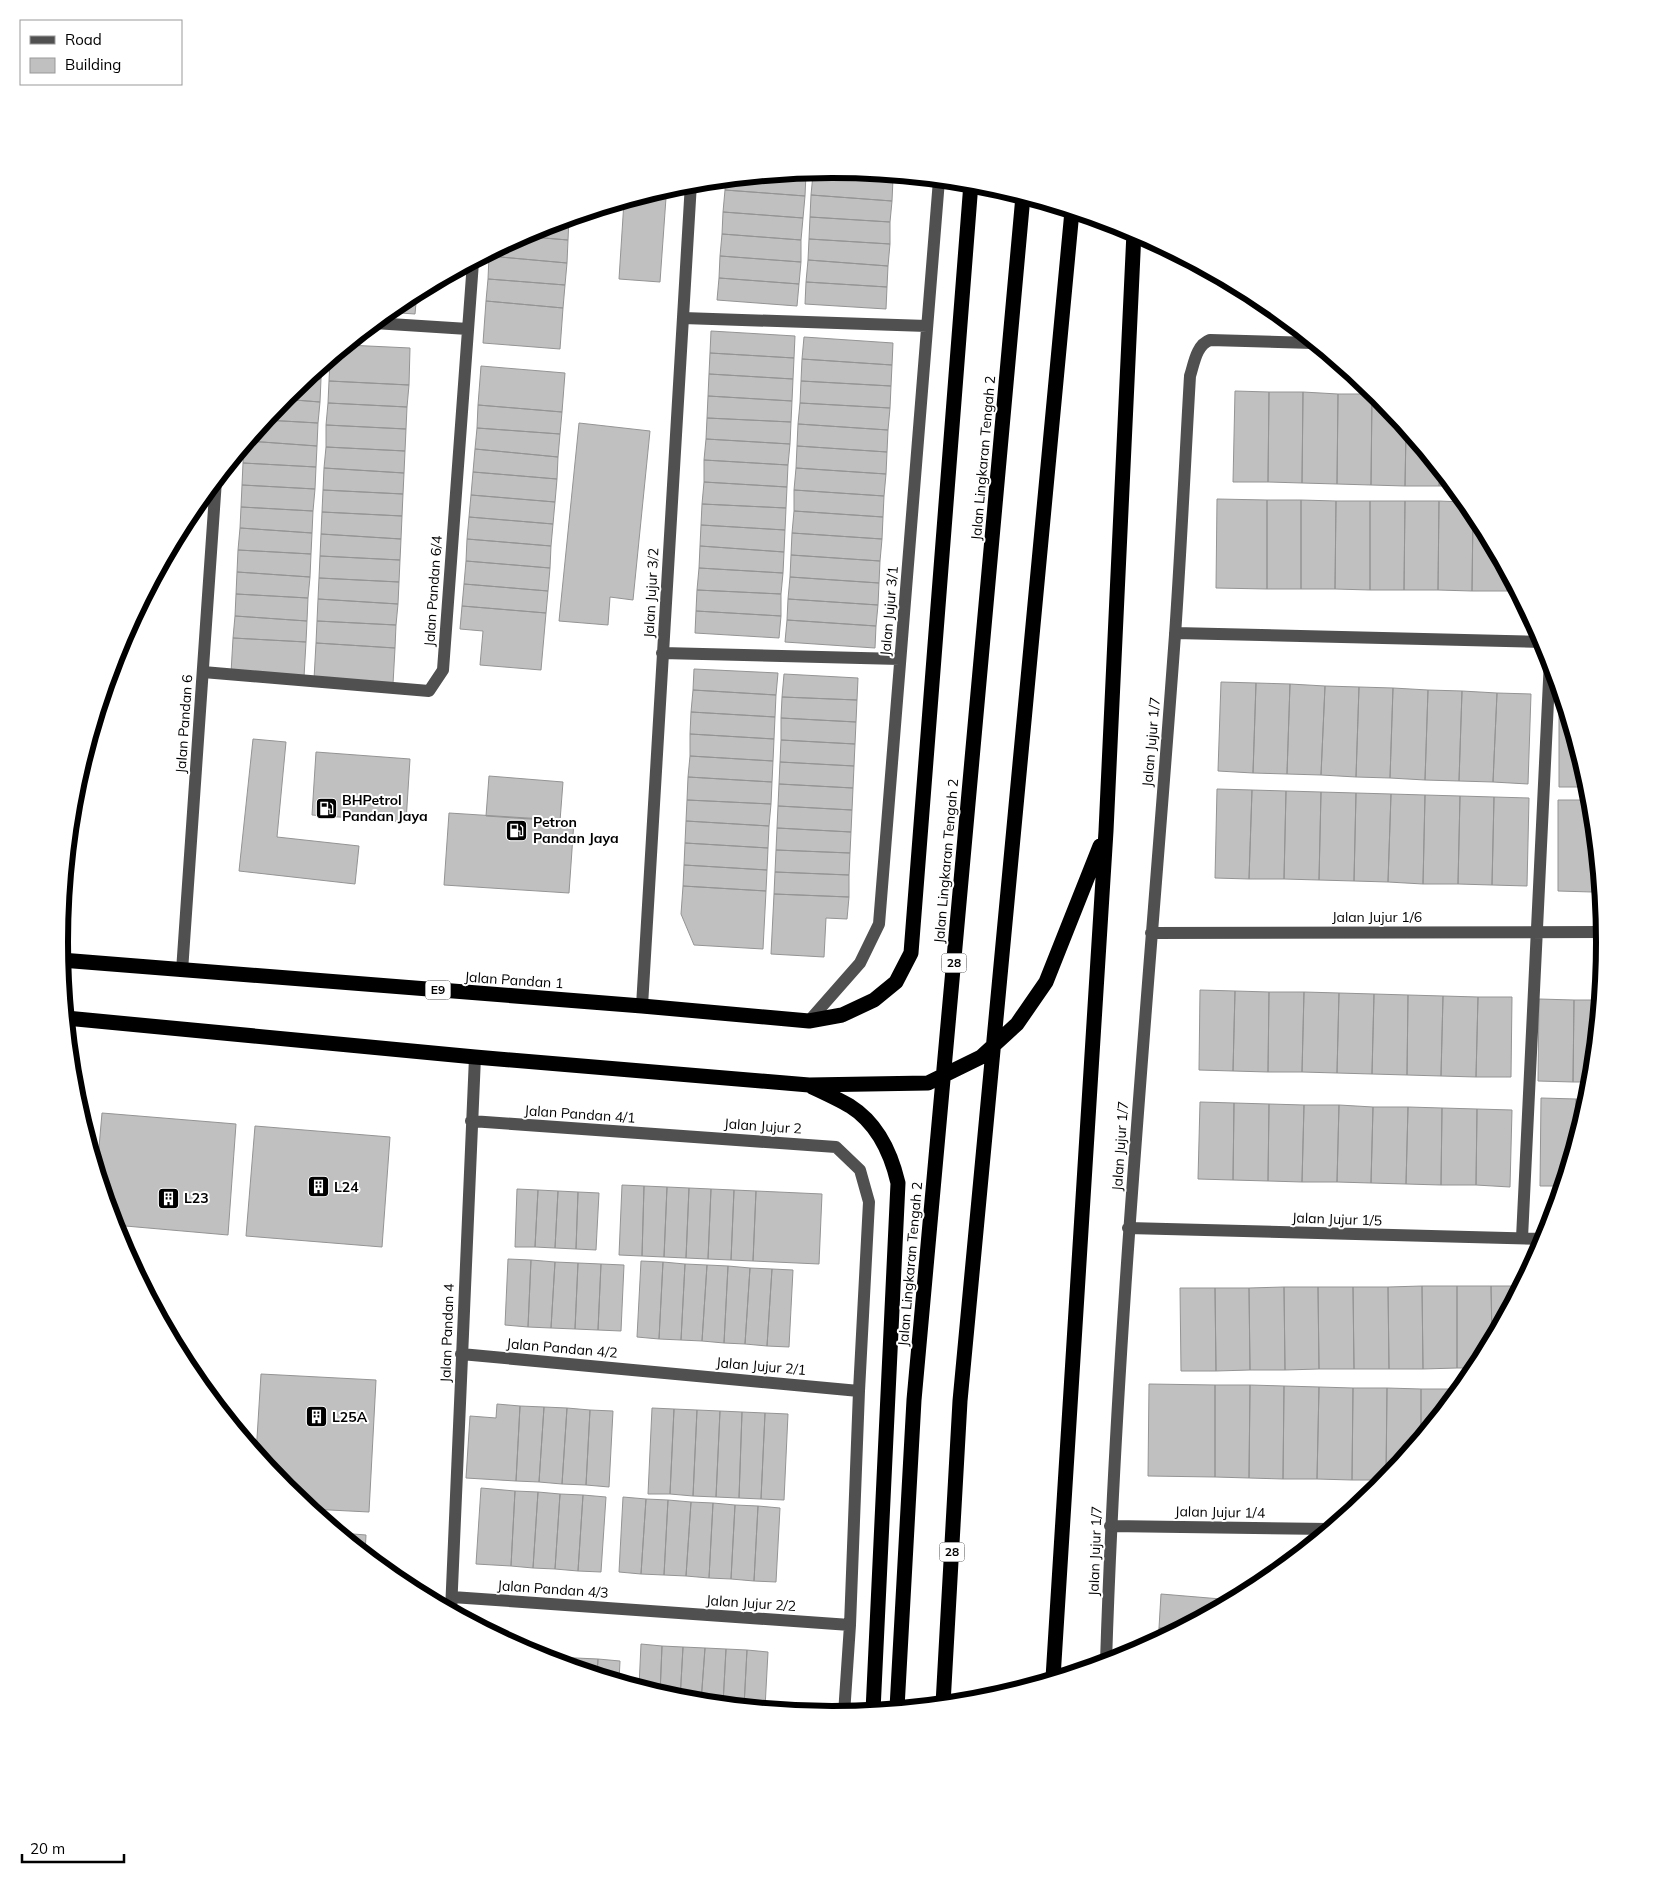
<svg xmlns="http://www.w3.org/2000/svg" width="1663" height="1884" viewBox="0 0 1663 1884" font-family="Mulish,sans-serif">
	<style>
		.building { fill: #c0c0c0; stroke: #949494 }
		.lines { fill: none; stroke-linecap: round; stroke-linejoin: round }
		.minor { stroke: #505050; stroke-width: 12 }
		.highway { stroke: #000; stroke-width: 15 }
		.labels { text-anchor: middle; stroke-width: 4; stroke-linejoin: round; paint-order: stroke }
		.shield { fill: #fff; stroke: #4c4c4c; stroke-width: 1 }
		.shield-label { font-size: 12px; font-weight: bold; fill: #000 }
		.street-label { font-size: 14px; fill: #000; stroke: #fff }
		.poi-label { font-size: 14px; font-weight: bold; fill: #000; stroke: #fff; text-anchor: start }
		.rim { fill: none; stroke: #000; stroke-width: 6 }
	</style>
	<rect width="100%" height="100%" fill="#fff"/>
	<path class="building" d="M832,169l61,6v4l-80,-5v-3z
		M793,173l13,1 -1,22 -80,-6v-10z
		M813,174l80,5 -1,22 -81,-6z
		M725,190l80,6 -2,22 -80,-6z
		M811,195l81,6 -2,21 -80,-5z
		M641,196l25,2 -6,84 -41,-3 5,-78z
		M723,212l80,6 -2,22 -79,-6z
		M810,217l80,5v22l-81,-5z
		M569,218l-1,22 -48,-4 16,-8z
		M722,234l79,6v22l-81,-6z
		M520,236l48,4 -1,23 -78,-7v-3z
		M809,239l81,5 -2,22 -80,-6z
		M489,256l78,7 -2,22 -77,-6z
		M720,256l81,6 -2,22 -80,-6z
		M808,260l80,6 -1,21 -81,-5z
		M719,278l80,6 -2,22 -80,-6z
		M488,279l77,6 -2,23 -77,-7z
		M806,282l81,5 -1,22 -81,-5z
		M417,292l-2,22 -29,-2 16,-13z
		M486,301l77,7 -3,41 -77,-6z
		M711,331l84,5 -1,22 -84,-5z
		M804,337l89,6 -1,22 -90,-6z
		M347,345l63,3 -1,37 -80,-4 1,-22z
		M710,353l84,5 -1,21 -84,-5z
		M802,359l90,6 -1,21 -90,-5z
		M322,366l-1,13h-15z
		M481,366l84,7 -3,39 -84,-7z
		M709,374l84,5 -1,22 -84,-5z
		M306,379h15l-1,23 -38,-3z
		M329,381l80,4 -2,22 -79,-4z
		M801,381l90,5 -1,22 -90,-5z
		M1235,391l34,1 -1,90h-35z
		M1269,392h34l-1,91 -34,-1z
		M1303,392l35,2 -1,90 -35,-1z
		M1338,394h34l-1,91 -34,-1z
		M1372,394l6,2 28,34 -1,56 -34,-1z
		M708,396l84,5 -1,21 -84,-4z
		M282,399l38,3 -2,21 -53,-3z
		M328,403l79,4 -1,22 -80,-4z
		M800,403l90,5 -2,22 -90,-6z
		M478,405l84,7 -2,22 -83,-6z
		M707,418l84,4 -1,22 -84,-5z
		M265,420l53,3 -1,23 -69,-5z
		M579,423l71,8 -17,169 -23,-3 -2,28 -49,-4z
		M798,424l90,6 -1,22 -90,-6z
		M326,425l80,4 -1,22 -79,-4z
		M477,428l83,6 -2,23 -83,-8z
		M1406,430l34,41 -1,15h-34z
		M706,439l84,5 -2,21 -84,-5z
		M248,441l69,5 -1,21 -73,-4 1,-18z
		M797,446l90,6 -1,22 -90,-6z
		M326,447l79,4 -1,22 -80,-5z
		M475,449l83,8 -1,22 -84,-7z
		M704,460l84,5 -1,22 -83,-5z
		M243,463l73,4 -1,22 -73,-4z
		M324,468l80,5 -1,21 -80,-4z
		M796,468l90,6 -2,22 -90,-6z
		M1440,471l12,15h-13z
		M473,472l84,7 -2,23 -84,-7z
		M704,482l83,5 -1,21 -84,-4z
		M242,485l73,4 -2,22 -72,-4z
		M323,490l80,4 -1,22 -80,-4z
		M794,490l90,6 -1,21 -89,-6z
		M471,495l84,7 -2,22 -84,-7z
		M1217,499l50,1v89l-51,-1z
		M1267,500h34v89h-34z
		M1301,500l35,1 -1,88h-34z
		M1336,501h34v89l-35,-1z
		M1370,501h35l-1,89h-34z
		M1405,501h34l-1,89h-34z
		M1439,501l26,1 8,9 -1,80 -34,-1z
		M702,504l84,4 -1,22 -84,-5z
		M241,507l72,4 -1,22 -72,-5z
		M794,511l89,6 -1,22 -90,-6z
		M1473,511l34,63v17h-35z
		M322,512l80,4 -1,23 -80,-5z
		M469,517l84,7 -2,22 -84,-7z
		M701,525l84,5 -1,22 -84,-6z
		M240,528l72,5 -1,21 -73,-4z
		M792,533l90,6 -2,22 -89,-6z
		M321,534l80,5 -1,21 -80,-4z
		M467,539l84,7 -1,22 -84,-7z
		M700,546l84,6 -1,21 -84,-5z
		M238,550l73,4 -1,23 -73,-5z
		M791,555l89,6 -1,22 -89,-6z
		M320,556l80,4 -1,22 -80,-4z
		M466,561l84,7 -2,23 -84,-7z
		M699,568l84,5 -2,21 -84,-4z
		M237,572l73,5 -2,21 -72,-4z
		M1507,574l9,17h-9z
		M790,577l89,6 -1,22 -90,-6z
		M319,578l80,4 -1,22 -80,-5z
		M464,584l84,7 -2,22 -84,-7z
		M697,590l84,4v22l-85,-5z
		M236,594l72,4 -1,23 -72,-5z
		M318,599l80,5 -2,21 -79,-4z
		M788,599l90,6 -2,21 -89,-6z
		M462,606l84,7 -5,57 -61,-5 3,-34 -23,-2z
		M696,611l85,5 -2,22 -84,-5z
		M235,616l72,5 -1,21 -73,-4z
		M787,620l89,6 -1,22 -90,-6z
		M317,621l79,4 -1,23 -79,-5z
		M233,638l73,4 -2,35 -73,-4z
		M316,643l79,5 -2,36 -79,-5z
		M694,669l84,4 -2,22 -83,-5z
		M784,674l74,4 -1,22 -75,-3z
		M1221,682l35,1 -3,90 -35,-2z
		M1256,683l34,1 -3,90 -34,-1z
		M1290,684l35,2 -4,89 -34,-1z
		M1325,686l34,1 -3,90 -35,-2z
		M1359,687l34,1 -3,90 -34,-1z
		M1393,688l35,2 -3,90 -35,-2z
		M693,690l83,5 -1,22 -84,-5z
		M1428,690l34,1 -3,90 -34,-1z
		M1462,691l35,2 -4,89 -34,-1z
		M1497,693l34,1 -3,90 -35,-2z
		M782,697l75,3 -1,22 -75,-4z
		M1559,707h5l24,80h-29z
		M691,712l84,5 -1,22 -84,-5z
		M781,718l75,4 -1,22 -74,-4z
		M690,734l84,5 -1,22 -83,-5z
		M253,739l33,3 -9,95 82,9 -4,38 -116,-13z
		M781,740l74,4 -1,22 -74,-4z
		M316,752l94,7 -4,63 -94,-7z
		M690,756l83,5 -1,21 -84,-5z
		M780,762l74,4 -1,22 -74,-4z
		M489,776l74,6 -3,39 -74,-5z
		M688,777l84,5 -1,22 -84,-4z
		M779,784l74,4 -1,22 -74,-4z
		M1217,789l35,1 -3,89 -34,-1z
		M1252,790l34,1 -2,88h-35z
		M1286,791l35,1 -2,88 -35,-1z
		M1321,792l35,1 -2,88 -35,-1z
		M1356,793l35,1 -3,88 -34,-1z
		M1391,794l34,1 -2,89 -35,-2z
		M1425,795l35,1 -2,88h-35z
		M1460,796l34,1 -2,88 -34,-1z
		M1494,797l35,1 -2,88 -35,-1z
		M687,800l84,4 -2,22 -83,-5z
		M1558,800h32l2,92 -34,-1z
		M778,806l74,4 -1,22 -74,-4z
		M449,813l125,8 -5,72 -125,-8z
		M1592,815l7,77h-7z
		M686,821l83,5 -1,22 -83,-5z
		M777,828l74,4 -1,21 -74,-3z
		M685,843l83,5 -1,22 -83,-5z
		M776,850l74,3 -1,22 -74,-3z
		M684,865l83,5 -1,21 -83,-5z
		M775,872l74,3v22l-75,-3z
		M683,886l83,5 -3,58 -69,-4 -13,-31z
		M774,894l75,3 -2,22 -21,-1 -2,39 -53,-3z
		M1200,990l35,1 -2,80 -34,-1z
		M1235,991l34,1 -1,80 -35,-1z
		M1269,992h35l-2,80h-34z
		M1304,992l35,1 -2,80 -35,-1z
		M1339,993l35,1 -2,80 -35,-1z
		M1374,994l34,1 -1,80 -35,-1z
		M1408,995l35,1 -2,80 -34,-1z
		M1443,996l35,1 -2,80 -35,-1z
		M1478,997h34l-1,80h-35z
		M1539,999l35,1 -1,82 -35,-1z
		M1574,1000h25l-9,82h-17z
		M1541,1098l35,1 -1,41 -14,46h-21z
		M1576,1099h12l-13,41z
		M1200,1102l34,1 -1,77 -35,-1z
		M1234,1103l35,1 -1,77 -35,-1z
		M1269,1104l35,1 -2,77 -34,-1z
		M1304,1105h35l-2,77h-35z
		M1339,1105l34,2 -2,76 -34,-1z
		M1373,1107h35l-2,77 -35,-1z
		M1408,1107l34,1 -1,77 -35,-1z
		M1442,1108l35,1 -1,76h-35z
		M1477,1109l35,1 -2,77 -34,-2z
		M102,1113l134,11 -8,111 -114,-10 -17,-55z
		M255,1126l135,11 -8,110 -136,-11z
		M622,1185l22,1 -2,70 -23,-1z
		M644,1186l23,1 -3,70 -22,-1z
		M667,1187l22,1 -3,70 -22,-1z
		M689,1188l22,1 -3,70 -22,-1z
		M517,1189l21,1 -3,57h-20z
		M711,1189l23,1 -3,70 -23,-1z
		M538,1190l20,1 -3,57 -20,-1z
		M734,1190l22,1 -3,70 -22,-1z
		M558,1191l20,1 -2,57 -21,-1z
		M756,1191l66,3 -3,70 -66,-3z
		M578,1192l21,1 -3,57 -20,-1z
		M508,1259l23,1 -3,67 -23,-2z
		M531,1260l24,2 -4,66 -23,-1z
		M641,1261l22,1 -4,77 -22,-2z
		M555,1262l23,1 -3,66 -24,-1z
		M663,1262l22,2 -4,76 -22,-1z
		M578,1263l23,1 -3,66 -23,-1z
		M601,1264l23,1 -3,66 -23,-1z
		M685,1264l22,1 -5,76 -21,-1z
		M707,1265l21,1 -4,77 -22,-2z
		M728,1266l22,2 -5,76 -21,-1z
		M750,1268l22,1 -5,77 -22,-2z
		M772,1269l21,1 -4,77 -22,-1z
		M1422,1286l1,83h-34l-1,-82z
		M1422,1286h35v82l-34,1z
		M1457,1286h34l1,52 -16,30h-19z
		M1491,1286h29l-28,52z
		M1284,1287l1,83h-35l-1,-82z
		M1284,1287h34l1,82 -34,1z
		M1318,1287h35l1,82h-35z
		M1353,1287h35l1,82h-35z
		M1180,1288h35l1,83h-35z
		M1215,1288h34l1,82 -34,1z
		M261,1374l115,6 -7,132 -59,-3 -25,-21 -29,-34z
		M1149,1384l66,1v92l-67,-1z
		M1215,1385h35l-1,93 -34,-1z
		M1250,1385l34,1 -1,93 -34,-1z
		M1284,1386l35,1 -2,92h-34z
		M1319,1387l34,1 -1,92 -35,-1z
		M1353,1388h34l-1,90 -2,2h-32z
		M1387,1388l34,1v47l-35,42z
		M1421,1389h35v5l-35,42z
		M497,1404l23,2 -4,75 -50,-3 4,-62 26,2z
		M520,1406l24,1 -5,75 -23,-1z
		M544,1407l23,1 -5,76 -23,-2z
		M567,1408l23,2 -4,75 -24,-1z
		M652,1408l22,1 -4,85h-22z
		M674,1409l23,1 -4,86 -23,-2z
		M590,1410l23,1 -4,76 -23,-2z
		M697,1410l23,1 -4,86 -23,-1z
		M720,1411l22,1 -3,86 -23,-1z
		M742,1412l23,1 -4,86 -22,-1z
		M765,1413l23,1 -4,86 -23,-1z
		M481,1488l34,3 -4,75 -35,-2z
		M515,1491l23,1 -5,76 -22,-2z
		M538,1492l22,2 -5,75 -22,-1z
		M560,1494l23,1 -5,76 -23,-2z
		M583,1495l23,2 -5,75 -23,-1z
		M623,1497l23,2 -5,75 -22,-2z
		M646,1499l22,1 -4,75 -23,-1z
		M668,1500l23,2 -5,74 -22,-1z
		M691,1502l22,1 -4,75 -23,-2z
		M713,1503l22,2 -4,74 -22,-1z
		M735,1505l23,1 -4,75 -23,-2z
		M758,1506l22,2 -4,74 -22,-1z
		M340,1533l26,2 -1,19z
		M1161,1594l72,6 -56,29 -18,-1z
		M1159,1628l18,1 -19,11z
		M641,1644l21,2 -2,48 -21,-7z
		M662,1646l21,1 -3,53 -20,-6z
		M683,1647l22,1 -4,54 -21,-2z
		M705,1648l21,1 -3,55 -22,-2z
		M726,1649l21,1 -3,56 -21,-2z
		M747,1650l21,2 -3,56 -21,-2z
		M554,1657l22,1v10l-22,-7z
		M576,1658l22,1 -1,16 -21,-7z
		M598,1659l22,2 -1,20 -22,-6z"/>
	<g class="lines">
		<path class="minor" d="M683,318l244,8
			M374,323l94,6
			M1175,633l368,9
			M662,653l238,6
			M203,672l226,19 14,-21 30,-408
			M1151,933l452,-1
			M182,971l34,-491
			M642,1006l49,-823
			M809,1021l51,-58 19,-39 60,-744
			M471,1121l365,26 24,23 9,32 -10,189 -9,234 -6,89
			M1128,1228l417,11
			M1522,1238l28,-578
			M461,1354l398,37
			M1110,1526l219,3
			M452,1597l398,28
			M451,1611l24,-554
			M1106,1662c11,-343 44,-685 69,-1027 6,-87 10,-173 15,-259 4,-12 6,-31 20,-36l103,3"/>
		<path class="highway" d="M61,960l581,46 167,15 33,-6 32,-15 22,-18 15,-29 60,-770
			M66,1018l409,39 334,28 119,-2 53,-26 36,-33 29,-42 54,-136
			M812,1087c13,6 26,12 38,19 27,17 41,47 48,77l-25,528
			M1053,1678l53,-847 28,-599
			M943,1704l17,-303 112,-1190
			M897,1708l17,-308 109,-1204"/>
	</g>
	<defs>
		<symbol id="fuel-square" viewBox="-11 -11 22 22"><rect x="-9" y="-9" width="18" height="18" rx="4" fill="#000" stroke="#fff"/><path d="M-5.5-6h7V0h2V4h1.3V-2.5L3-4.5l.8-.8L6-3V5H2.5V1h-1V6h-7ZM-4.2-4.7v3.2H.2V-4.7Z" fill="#fff"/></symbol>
		<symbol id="building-square" viewBox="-11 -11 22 22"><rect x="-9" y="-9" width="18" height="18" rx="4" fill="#000" stroke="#fff"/><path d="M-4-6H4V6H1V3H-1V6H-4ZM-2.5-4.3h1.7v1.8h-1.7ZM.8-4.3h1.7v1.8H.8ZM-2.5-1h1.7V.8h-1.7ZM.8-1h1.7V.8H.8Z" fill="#fff"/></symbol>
	</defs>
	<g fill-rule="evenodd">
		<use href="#fuel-square" x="314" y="796" width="25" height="25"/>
		<use href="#fuel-square" x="504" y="818" width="25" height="25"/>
		<use href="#building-square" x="306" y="1174" width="25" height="25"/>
		<use href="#building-square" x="156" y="1186" width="25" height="25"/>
		<use href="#building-square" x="304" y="1404" width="25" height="25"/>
	</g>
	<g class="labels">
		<g class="shield">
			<rect x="941.5" y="953.5" width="25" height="19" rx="4"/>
			<rect x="425.5" y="980.5" width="25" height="19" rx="4"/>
			<rect x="939.5" y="1542.5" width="25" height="19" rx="4"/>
		</g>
		<g class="shield-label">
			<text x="954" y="967">28</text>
			<text x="438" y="994">E9</text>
			<text x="952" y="1556">28</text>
		</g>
		<g class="street-label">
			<text transform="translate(983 458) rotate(-85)" y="5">Jalan Lingkaran Tengah 2</text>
			<text transform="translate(433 591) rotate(-86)" y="5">Jalan Pandan 6/4</text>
			<text transform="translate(651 593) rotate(-87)" y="5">Jalan Jujur 3/2</text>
			<text transform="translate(889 611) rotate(-85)" y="5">Jalan Jujur 3/1</text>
			<text transform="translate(184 724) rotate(-86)" y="5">Jalan Pandan 6</text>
			<text transform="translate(1151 742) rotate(-85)" y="5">Jalan Jujur 1/7</text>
			<text transform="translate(946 861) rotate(-85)" y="5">Jalan Lingkaran Tengah 2</text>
			<text x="1377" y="922">Jalan Jujur 1/6</text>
			<text transform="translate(514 980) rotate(4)" y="5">Jalan Pandan 1</text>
			<text transform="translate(580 1114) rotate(4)" y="5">Jalan Pandan 4/1</text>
			<text transform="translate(763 1126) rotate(4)" y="5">Jalan Jujur 2</text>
			<text transform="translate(1120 1146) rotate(-86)" y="5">Jalan Jujur 1/7</text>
			<text transform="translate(1337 1219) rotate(2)" y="5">Jalan Jujur 1/5</text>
			<text transform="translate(910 1264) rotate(-85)" y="5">Jalan Lingkaran Tengah 2</text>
			<text transform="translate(447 1333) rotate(-88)" y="5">Jalan Pandan 4</text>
			<text transform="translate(562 1348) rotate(5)" y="5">Jalan Pandan 4/2</text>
			<text transform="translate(761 1366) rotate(5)" y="5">Jalan Jujur 2/1</text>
			<text transform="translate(1220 1512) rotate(1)" y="5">Jalan Jujur 1/4</text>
			<text transform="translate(1095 1551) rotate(-88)" y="5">Jalan Jujur 1/7</text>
			<text transform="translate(553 1589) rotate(4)" y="5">Jalan Pandan 4/3</text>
			<text transform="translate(751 1603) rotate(4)" y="5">Jalan Jujur 2/2</text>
		</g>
		<g class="poi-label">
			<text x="342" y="805">BHPetrol<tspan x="342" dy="16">Pandan Jaya</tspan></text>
			<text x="533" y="827">Petron<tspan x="533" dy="16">Pandan Jaya</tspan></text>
			<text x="334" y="1192">L24</text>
			<text x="184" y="1203">L23</text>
			<text x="332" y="1422">L25A</text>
		</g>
	</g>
	<path d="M0 0H1663V1884H0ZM68 942a764 764 0 1 1 1528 0a764 764 0 1 1-1528 0Z" fill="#fff" fill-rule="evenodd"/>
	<path class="rim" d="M68 942a764 764 0 1 1 1528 0a764 764 0 1 1-1528 0Z"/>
	<rect x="20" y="20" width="162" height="65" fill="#ffffff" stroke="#999999"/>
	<rect x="30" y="36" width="25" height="8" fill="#505050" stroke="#999999"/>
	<text x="65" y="45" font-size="15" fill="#000000">Road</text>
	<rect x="30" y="58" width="25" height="15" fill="#c0c0c0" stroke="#999999"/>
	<text x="65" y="70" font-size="15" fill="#000000">Building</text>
	<path d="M22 1854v8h102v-8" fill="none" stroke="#000000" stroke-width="2.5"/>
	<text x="30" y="1854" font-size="15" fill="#000000" stroke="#ffffff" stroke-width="4" paint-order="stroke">20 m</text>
</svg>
